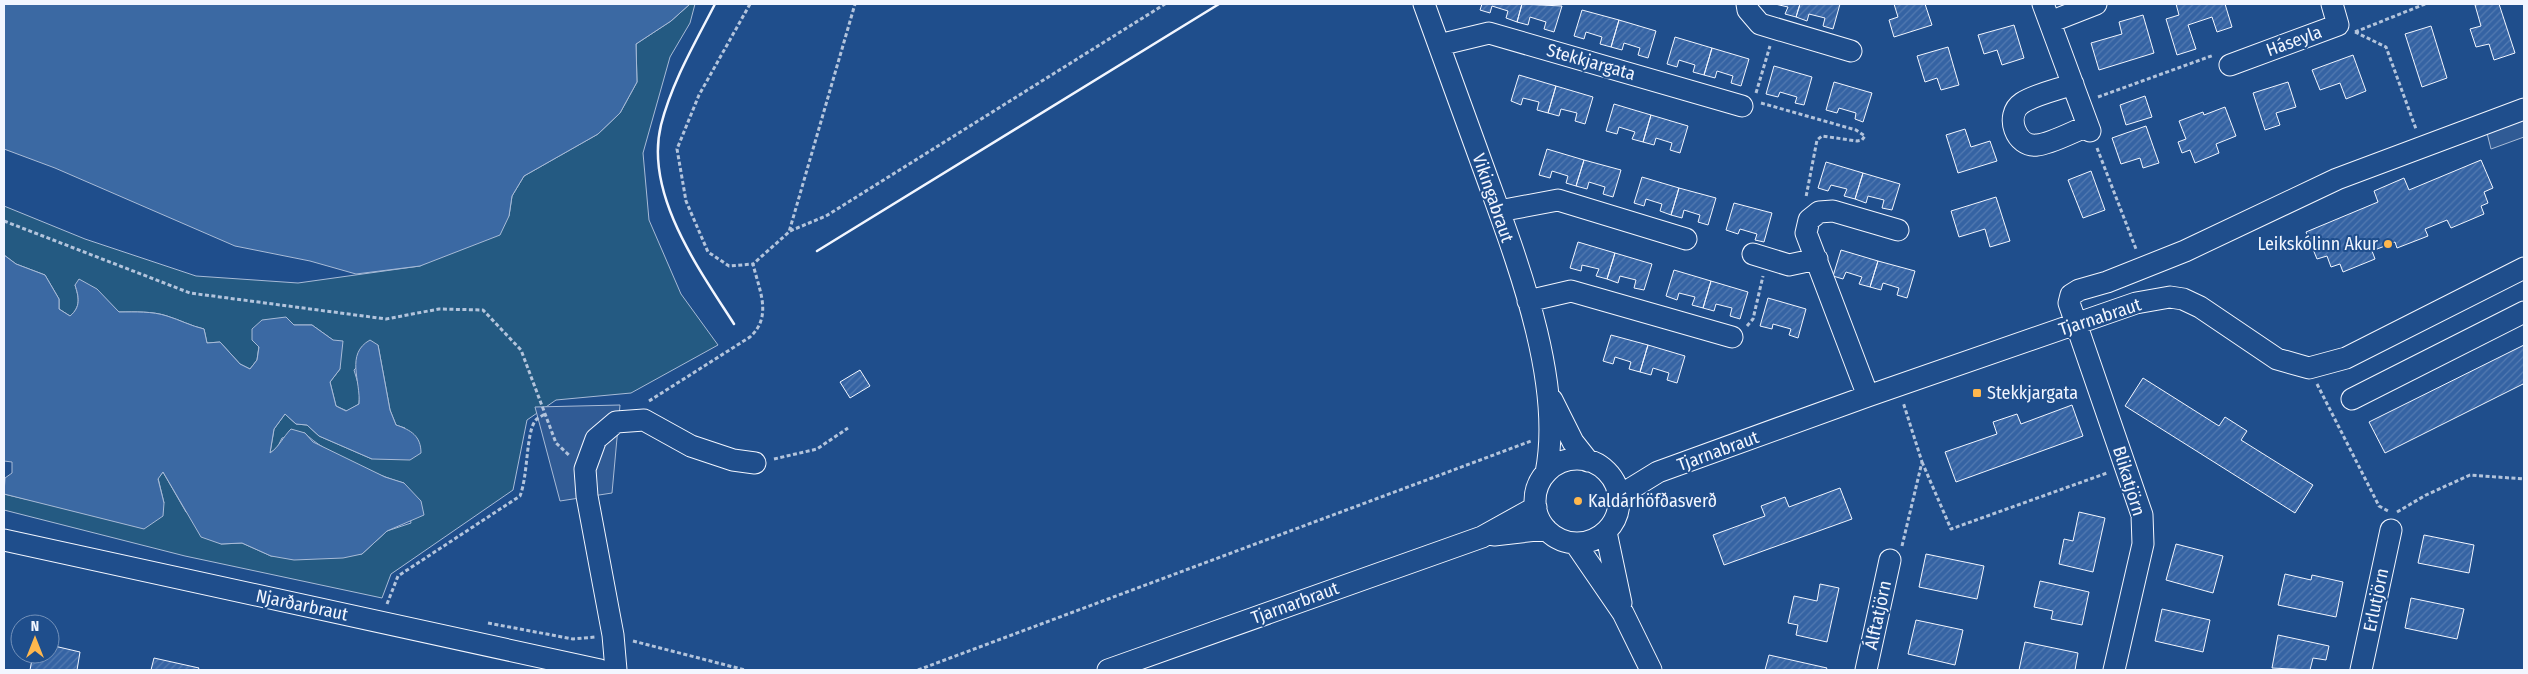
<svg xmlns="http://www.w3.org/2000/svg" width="2528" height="674" viewBox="0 0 2528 674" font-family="'Fira Sans Condensed',sans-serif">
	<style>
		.grass { fill: #245a82; stroke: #a8bbd7 }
		.parking { fill: #305b95; stroke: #a8bbd7 }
		.water { fill: #3b69a3; stroke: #a8bbd7 }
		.building { fill: url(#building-hatch); stroke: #f2f6ff }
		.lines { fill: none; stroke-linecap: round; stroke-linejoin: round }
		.minor-casing { stroke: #f2f6ff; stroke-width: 23 }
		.path { stroke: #b3c4dc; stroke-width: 3; stroke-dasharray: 4 2.5; stroke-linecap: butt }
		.minor { stroke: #1f4e8c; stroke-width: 21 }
		.wall { stroke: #f2f6ff; stroke-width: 2.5 }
		.poi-dot { fill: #ffb74d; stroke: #1f4e8c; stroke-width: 2 }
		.labels { text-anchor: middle; stroke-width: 4; stroke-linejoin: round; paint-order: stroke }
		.street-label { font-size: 18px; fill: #f2f6ff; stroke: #1f4e8c }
		.poi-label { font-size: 18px; fill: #f2f6ff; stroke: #1f4e8c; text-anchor: start }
	</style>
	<defs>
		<pattern id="building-hatch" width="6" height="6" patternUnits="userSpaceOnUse" patternTransform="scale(1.25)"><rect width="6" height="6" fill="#3563a3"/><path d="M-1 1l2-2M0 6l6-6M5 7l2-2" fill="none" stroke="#537ab1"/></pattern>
	</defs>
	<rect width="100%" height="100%" fill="#1f4e8c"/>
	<path class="grass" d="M690,4h5l-5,19 -20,34 -27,96 6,67 32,74 37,51 -87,48 -75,7 -29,20 -14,70 -122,84 -9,24 -197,-42 -181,-46v-16l21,5 139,4 -6,-25 5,-6 23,40 35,32 21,-1 29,13 91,-2 25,-23 24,-8 -7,-40c-26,-7 -82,-31 -99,-50l-23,5 -5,10 -7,5 4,-24 11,-15 11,10 11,1 12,11 53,23 33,-31 -9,-3 -6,-15 -12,-65 -24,25 6,20 -1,14 -12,7 -11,-5 -6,-24 10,-13 -7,-29 -21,-15h-18l-35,21 -2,14 -7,9 -10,-5 -20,-22 -13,1 -3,-14c-13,-3 -24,-9 -37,-13 -15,-5 -32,-4 -48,-4 -16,-14 -20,-27 -44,-27 4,13 6,22 -5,31l-11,-7v-10l-14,-24 -29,-11 -12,-9v-49l81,33 111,37 102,7 122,-17 89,-50 3,-20 12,-20 74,-42 22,-21 17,-31 -1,-38 35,-23z"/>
	<path class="parking" d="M2524,117v20l-33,12 -5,-20z
		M620,405l-8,88 -52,8 -25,-94z"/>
	<path class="water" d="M4,4h686l-19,17 -35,23 1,38 -17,31 -22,21 -74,42 -12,20 -3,20 -9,19 -80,31 -64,8 -46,-13 -75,-15 -180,-78 -51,-19z
		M4,255l12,9 29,11 14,24v10l11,7c11,-9 9,-19 5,-31l4,-6 18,10 22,23c16,0 33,-1 48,4 13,4 24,10 37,13l3,14 13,-1 20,22 10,5 7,-9 2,-13 -7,-7v-11l10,-9 24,-3 8,8h18l21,15 10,1 -3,28 -10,13 6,24 10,5 13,-7c2,-23 -14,-50 11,-64l8,5 12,65 6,15c15,5 25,11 25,28l-11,7 -38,-1 -53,-23 -12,-11 -11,-1 -11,-10 -11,15 -4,24c9,-6 13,-16 21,-24l14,4 8,9 72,35 19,6 17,18 3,14 -37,16 -25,23 -19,4 -49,2 -23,-4 -29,-13 -21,1 -20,-7 -38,-65 -5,7 6,24 -1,13 -19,13 -140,-35 1,-16 7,-5v-11l-8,-1z"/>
	<path class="building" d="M1482,4h40l-5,18 -11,-4 2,-7 -16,-5 -2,7 -10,-3z
		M1522,4l40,2 -8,26 -10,-3 2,-7 -16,-5 -2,8 -11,-3z
		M1775,4h25l-4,13 -11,-3 3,-7z
		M1800,4h40l-7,25 -10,-3 2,-8 -16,-4 -2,7 -11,-4z
		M1894,4h31l7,21 -38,12 -5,-17 9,-3z
		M2176,4h49l7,23 -15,5 -5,-15 -24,8 8,24 -19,6 -11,-36 13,-4z
		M2479,4h20l16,49 -21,7 -5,-16 -13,3 -6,-18 11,-3 -6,-21z
		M1582,10l37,10 -8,27 -11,-3 2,-7 -16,-5 -2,7 -10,-3z
		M2143,15l11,38 -55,17 -8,-27 31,-9 -3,-12z
		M1619,20l37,11 -8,27 -10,-3 2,-7 -16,-5 -2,7 -11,-3z
		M2014,25l10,33 -22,7 -5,-15 -13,4 -6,-19z
		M2431,26l16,52 -25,9 -17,-53z
		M1675,37l37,11 -8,27 -11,-3 2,-7 -16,-5 -2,7 -10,-3z
		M1948,47l11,38 -18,5 -4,-12 -12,4 -8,-26z
		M1712,48l37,11 -8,27 -10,-3 2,-7 -16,-5 -2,7 -11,-3z
		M2353,55l13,36 -20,8 -6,-16 -20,7 -8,-20z
		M1774,66l38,11 -8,28 -9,-2 2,-6 -17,-5 -2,5 -12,-3z
		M1519,75l37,11 -8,27 -11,-3 2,-8 -16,-4 -2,7 -10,-4z
		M1834,82l38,11 -9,29 -8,-3 1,-6 -17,-5 -2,5 -11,-3z
		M2288,82l8,25 -20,6 4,12 -15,5 -12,-37z
		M1556,86l37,11 -8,27 -10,-3 2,-8 -16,-4 -2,7 -11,-3z
		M2145,96l7,21 -26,8 -6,-20z
		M1614,104l37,11 -8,27 -11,-3 3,-7 -16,-5 -2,7 -11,-3z
		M2225,107l11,29 -20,8 3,9 -24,10 -5,-13 -8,3 -4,-11 8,-3 -7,-18 24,-9 1,3z
		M1651,115l37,11 -8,27 -10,-3 2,-7 -16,-5 -2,7 -11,-3z
		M2146,126l13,37 -16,5 -3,-10 -19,6 -9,-26z
		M1965,129l6,18 19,-6 7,20 -39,12 -12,-38z
		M1547,149l37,11 -8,26 -10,-3 2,-7 -16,-5 -2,7 -11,-3z
		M1584,160l37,10 -8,27 -10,-3 2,-7 -16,-5 -2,7 -11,-3z
		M2481,160l12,28 -9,4 4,11 -7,3 3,8 -33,14 -4,-8 -22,9 3,7 -31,12 -2,-6 -23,9 3,8 -32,13 -3,-8 -9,3 -4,-11 -10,3 -11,-27 72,-30 -4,-11 30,-13 5,12z
		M1826,162l37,11 -8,26 -11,-3 3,-7 -16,-4 -3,6 -10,-3z
		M2091,171l14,39 -22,8 -15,-38z
		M1863,173l37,11 -8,26 -10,-2 2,-8 -16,-4 -2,7 -11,-4z
		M1642,177l37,11 -8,27 -11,-4 2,-7 -16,-5 -2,7 -10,-3z
		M1679,188l37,10 -8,27 -10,-3 2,-7 -16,-5 -2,8 -11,-3z
		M1996,197l14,44 -20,6 -5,-18 -26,8 -8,-26z
		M1734,203l38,10 -8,29 -9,-2 2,-6 -17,-5 -2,5 -12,-4z
		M1578,242l37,11 -8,26 -11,-3 3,-7 -17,-4 -1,6 -11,-3z
		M1841,250l37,11 -8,26 -11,-3 3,-7 -16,-5 -3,7 -10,-3z
		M1615,253l37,11 -8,26 -10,-2 2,-8 -16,-4 -2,7 -11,-4z
		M1878,261l37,10 -8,27 -10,-3 2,-7 -16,-5 -2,7 -11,-3z
		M1674,270l37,11 -8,27 -11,-3 3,-8 -16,-4 -2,7 -11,-4z
		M1711,281l37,11 -8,27 -10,-3 2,-8 -16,-4 -2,7 -11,-3z
		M1768,298l38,11 -8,29 -9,-3 2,-6 -18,-5 -1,5 -12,-3z
		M1611,335l37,10 -8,27 -11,-3 2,-7 -16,-5 -2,7 -10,-3z
		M1648,345l37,11 -8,27 -10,-3 2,-7 -16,-5 -2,7 -11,-3z
		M2524,345v42l-1,-3 -138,69 -16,-31z
		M860,370l10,16 -20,12 -10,-16z
		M2143,378l76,48 6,-9 22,14 -6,9 72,45 -18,28 -170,-107z
		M2072,405l11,31 -127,46 -11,-30 52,-18 -4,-12 24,-8 4,10z
		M1840,488l12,31 -128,46 -11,-30 52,-19 -4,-10 24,-9 4,10z
		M2079,512l26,6 -12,54 -34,-8 5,-25 9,2z
		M2424,535l50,10 -5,28 -51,-10z
		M2176,544l47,12 -10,37 -47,-13z
		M1926,554l58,12 -7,33 -58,-12z
		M2285,574l26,6 1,-5 31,7 -7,35 -58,-12z
		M2040,581l49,11 -7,33 -31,-6 2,-8 -19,-4z
		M1820,584l19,4 -12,54 -31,-7 2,-10 -10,-2 6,-27 23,5z
		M2411,598l53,11 -7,30 -52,-11z
		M2162,609l48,11 -7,32 -48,-11z
		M1916,620l47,10 -8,35 -47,-11z
		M2278,635l51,11 -3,14 -13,-2 -3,12 -38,-2z
		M2025,642l53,11 -3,17h-56z
		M50,645l30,7 -3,18h-47l3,-16h17z
		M1769,655l58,13 -1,2h-61z
		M154,658l45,10 -1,2h-47z"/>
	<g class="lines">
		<defs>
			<path id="minor" d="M1424,4c21,57 41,114 62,171 31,86 78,207 60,298
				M1747,4l1,6 12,14 91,27
				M2043,4l47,127
				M2050,22l46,-18
				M1439,45l50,-12 253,73
				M2230,65l108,-40 -6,-21
				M2073,84c-16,6 -37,10 -51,19 -18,12 -6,45 15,42 14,-1 37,-14 51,-19
				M1499,211l59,-11 128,39
				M1753,254l36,11 28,-6
				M1528,301l43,-10 161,46
				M1868,396l-62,-163 3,-13 10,-8 14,-1 65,19
				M2352,399l172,-87
				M1552,400l21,42 15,19
				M1535 501a42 42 0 1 1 84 0a42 42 0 1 1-84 0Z
				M1619,496l39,-24 210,-76 268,-93 34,-6 13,2 17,8 77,52 32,9 37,-10 178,-90
				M1606,532l15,71
				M1494,535l52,-6
				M4,540l596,130
				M1575,543l48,70 28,57
				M616,670l-3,-35 -26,-139 -2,-27 11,-30 20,-17 28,-2 47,26 42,14 22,3
				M1108,670l374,-133 54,-30
				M1866,670l24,-110
				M2114,670l29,-126 -1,-29 -73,-212 2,-8 8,-5 28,-8 78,-31 152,-72 187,-70
				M2361,670l30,-140"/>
		</defs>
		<use href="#minor" class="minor-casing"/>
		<path class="path" d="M750,4l-51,91 -22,54 9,52 22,51 21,14 24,-2
			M2355,32l31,15 30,82
			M2355,32l70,-28
			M1756,93l14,-47
			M2098,97l116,-42
			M1761,103l95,27 9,6 -3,4 -5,1 -35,-5 -5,4 -11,57
			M2097,148l39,101
			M4,221l186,72 196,26 53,-10 44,1 38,40 35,93 14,13
			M790,231l36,-15 339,-212
			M1747,326l6,-7 10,-43
			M2317,384l62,122 9,5
			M649,401l101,-64c23,-21 9,-47 3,-73l36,-32 66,-228
			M774,459l43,-10 31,-21
			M1922,462l29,67 156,-56
			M2397,512l29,-17 44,-20 54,4
			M1902,546l20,-84 -19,-60
			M387,604l11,-28 122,-80c8,-20 6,-62 15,-75 2,-3 7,-5 10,-7
			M488,623l85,16 22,-2
			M633,641l112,29
			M918,670l613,-229"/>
		<use href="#minor" class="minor"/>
		<path class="wall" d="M715,4c-20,39 -43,78 -54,121 -17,69 38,144 73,199
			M817,251l402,-247"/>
	</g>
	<g class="poi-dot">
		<circle cx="2388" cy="244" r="5"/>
		<rect x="1972" y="388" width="10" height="10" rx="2.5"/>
		<circle cx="1578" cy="501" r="5"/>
	</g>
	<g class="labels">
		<g class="street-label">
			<text transform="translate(2294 41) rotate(-20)" y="6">Háseyla</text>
			<text transform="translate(1591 62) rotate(16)" y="6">Stekkjargata</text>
			<text transform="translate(1493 198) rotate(71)" y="6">Vikingabraut</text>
			<text transform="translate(2100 317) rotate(-18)" y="6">Tjarnabraut</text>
			<text transform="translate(1718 451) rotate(-20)" y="6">Tjarnabraut</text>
			<text transform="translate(2129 481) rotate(73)" y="6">Blikatjörn</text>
			<text transform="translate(2376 600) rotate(-78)" y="6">Erlutjörn</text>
			<text transform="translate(1295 603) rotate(-20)" y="6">Tjarnarbraut</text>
			<text transform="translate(302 605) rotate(12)" y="6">Njarðarbraut</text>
			<text transform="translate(1878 615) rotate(-78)" y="6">Álftatjörn</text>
		</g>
		<g class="poi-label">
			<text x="2378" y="250" text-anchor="end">Leikskólinn Akur</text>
			<text x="1987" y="399">Stekkjargata</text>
			<text x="1588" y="507">Kaldárhöfðasverð</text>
		</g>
	</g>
	<rect width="2528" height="674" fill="none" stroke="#f2f6ff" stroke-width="10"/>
	<g transform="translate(35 639)"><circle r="24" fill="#1f4e8c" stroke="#7391ba"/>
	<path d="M0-4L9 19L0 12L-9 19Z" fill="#ffb74d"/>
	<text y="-8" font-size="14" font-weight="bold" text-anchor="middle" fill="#f2f6ff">N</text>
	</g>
</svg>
